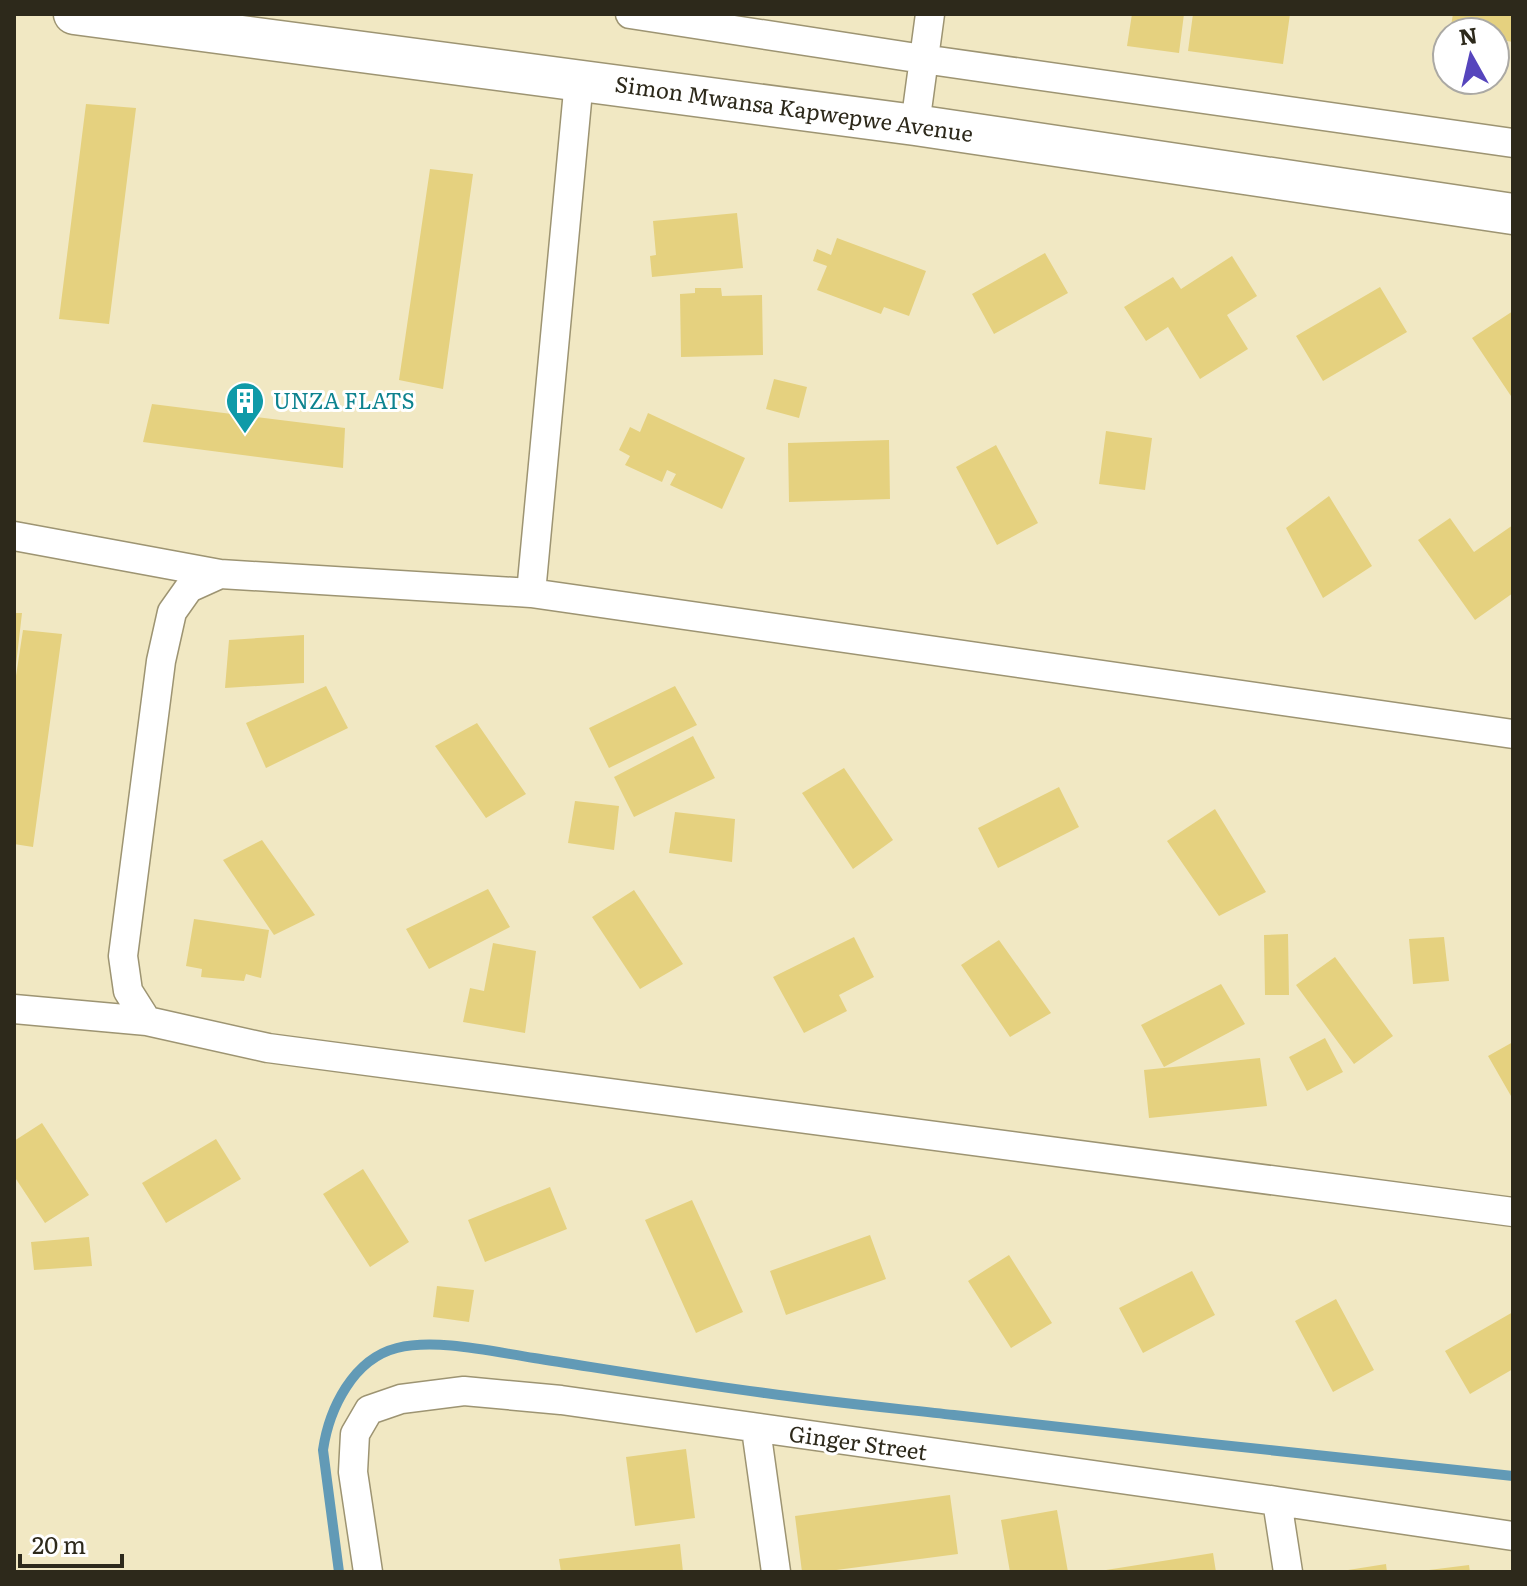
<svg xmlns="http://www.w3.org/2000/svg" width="1527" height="1586" viewBox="0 0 1527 1586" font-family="Literata,serif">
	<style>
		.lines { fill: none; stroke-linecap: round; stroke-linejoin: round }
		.stream { stroke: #629ab6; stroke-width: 10 }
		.building { fill: #e5d17f }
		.minor-casing { stroke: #9d9472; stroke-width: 31 }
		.secondary-casing { stroke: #9d9472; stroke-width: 43 }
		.minor { stroke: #fff; stroke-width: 28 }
		.secondary { stroke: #fff; stroke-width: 40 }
		.labels { text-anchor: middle; stroke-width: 6; stroke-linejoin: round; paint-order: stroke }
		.street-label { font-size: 22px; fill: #2d291b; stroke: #fff }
		.culture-label { font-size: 22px; fill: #0d838f; stroke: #fff; text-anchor: start }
	</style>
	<rect width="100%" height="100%" fill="#f1e8c3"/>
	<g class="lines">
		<path class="stream" d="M339,1572l-16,-122c6,-41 30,-91 74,-102 39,-10 97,4 137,10 77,12 154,25 231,35 63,9 126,15 189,22 186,22 373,41 559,61"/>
	</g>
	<path class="building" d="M1132,14h52l-5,39 -52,-7z
		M1193,14h97l-7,50 -95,-13z
		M1453,14h60v28l-18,-3v-7h-45z
		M86,104l50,4 -27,216 -50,-5z
		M430,169l43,5 -30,215 -44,-9z
		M737,213l6,55 -91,9 -2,-21 6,-1 -3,-34z
		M837,238l89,33 -17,45 -25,-9 -3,7 -64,-24 10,-24 -14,-5 4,-12 14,6z
		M1045,253l23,40 -74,41 -22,-40z
		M1232,256l25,40 -30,19 21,34 -48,30 -32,-52 -22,14 -22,-34 49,-30 8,12z
		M1380,287l27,45 -84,49 -27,-45z
		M695,288h26l1,8 40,-1 1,60 -82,2 -1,-63 15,-1z
		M1513,311v88l-41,-61z
		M774,379l33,8 -8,31 -33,-9z
		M152,404l193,24 -2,40 -200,-26z
		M648,413l97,45 -23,51 -52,-24 6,-11 -9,-4 -5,12 -37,-17 5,-9 -11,-6 11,-23 10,5z
		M1106,431l46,7 -7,52 -46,-6z
		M889,440l1,59 -101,3 -1,-59z
		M996,445l42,78 -41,22 -41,-78z
		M1329,496l43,70 -49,32 -37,-70z
		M1450,518l24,34 39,-27v68l-38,27 -57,-80z
		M14,613h8l-6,52 -2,-1z
		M23,630l39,4 -29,213 -19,-3v-155z
		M304,635v48l-79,5 4,-48z
		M326,686l22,42 -82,40 -20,-45z
		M675,686l22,39 -88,43 -20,-40z
		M477,723l49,71 -40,24 -51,-72z
		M693,736l22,42 -81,39 -20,-40z
		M844,768l49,72 -40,29 -51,-76z
		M1059,787l20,40 -81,41 -20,-40z
		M575,801l44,5 -5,44 -46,-7z
		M1215,809l51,83 -47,24 -52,-75z
		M675,812l60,7 -3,43 -63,-9z
		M262,840l53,75 -41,20 -51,-75z
		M488,889l22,38 -81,42 -23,-40z
		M634,890l49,74 -43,25 -48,-72z
		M194,919l75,11 -8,48 -15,-4 -2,7 -43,-4 1,-8 -16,-3z
		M1288,934l1,61h-24l-1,-60z
		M854,937l20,40 -35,18 8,16 -43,22 -31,-56z
		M1444,937l5,44 -36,3 -4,-45z
		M999,940l52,73 -41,24 -49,-72z
		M493,943l43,8 -11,82 -62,-11 7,-34 14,3z
		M1335,957l58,79 -39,28 -58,-79z
		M1221,984l24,40 -81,43 -23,-42z
		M1325,1038l18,34 -36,19 -18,-34z
		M1513,1042v53l-2,1 -23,-40z
		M1260,1058l7,48 -118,12 -5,-48z
		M42,1123l47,72 -44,28 -31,-47v-35z
		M216,1139l25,40 -75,44 -24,-40z
		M363,1169l46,73 -39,25 -47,-73z
		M550,1187l17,42 -82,33 -17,-42z
		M692,1200l51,112 -47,21 -51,-113z
		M870,1235l16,44 -100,36 -16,-44z
		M89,1237l3,29 -58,4 -3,-28z
		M1009,1255l43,68 -41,25 -43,-67z
		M1192,1271l23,44 -72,38 -24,-45z
		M437,1286l37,4 -5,32 -36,-5z
		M1336,1299l38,71 -41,22 -38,-71z
		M1513,1312v57l-43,25 -25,-43z
		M686,1449l9,69 -60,8 -9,-69z
		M950,1495l8,59 -137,18h-19l-7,-56z
		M1057,1510l11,62h-58l-9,-52z
		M680,1544l3,28h-122l-2,-13z
		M1213,1553l3,19h-110v-2z
		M1386,1564l1,8h-39v-2z
		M1469,1565l1,7h-40l-1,-2z"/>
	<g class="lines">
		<defs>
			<path id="minor" d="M630,14l293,45 590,84
				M915,125l15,-111
				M14,536l206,38 311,19 982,141
				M531,593l48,-513
				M14,1009l133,12 121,27 1245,164
				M147,1021l-19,-30 -5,-35 38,-295 11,-49 17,-24 31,-14
				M756,1429l20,143
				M1277,1501l11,71
				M368,1572l-15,-100 2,-38 14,-24 32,-11 63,-8 97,9 716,101 236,35"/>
			<path id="secondary" d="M74,14l841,111 598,89"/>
		</defs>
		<use href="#minor" class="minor-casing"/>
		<use href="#secondary" class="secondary-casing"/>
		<use href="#minor" class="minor"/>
		<use href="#secondary" class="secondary"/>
	</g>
	<defs>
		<symbol id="building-pin" viewBox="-11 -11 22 30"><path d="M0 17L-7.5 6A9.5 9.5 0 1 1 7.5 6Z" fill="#0f9aa8" stroke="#fff"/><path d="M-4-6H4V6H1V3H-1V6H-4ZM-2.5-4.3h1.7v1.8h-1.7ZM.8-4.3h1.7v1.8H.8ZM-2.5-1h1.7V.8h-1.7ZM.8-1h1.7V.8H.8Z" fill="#fff"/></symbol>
	</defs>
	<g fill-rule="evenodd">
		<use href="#building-pin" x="223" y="379" width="44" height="60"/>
	</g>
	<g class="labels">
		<g class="street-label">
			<text transform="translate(794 109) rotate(8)" y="8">Simon Mwansa Kapwepwe Avenue</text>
			<text transform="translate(858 1443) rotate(8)" y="8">Ginger Street</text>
		</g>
		<g class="culture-label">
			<text x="273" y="409">UNZA FLATS</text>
		</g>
	</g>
	<rect width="1527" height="1586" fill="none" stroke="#2d291b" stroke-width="32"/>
	<g transform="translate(1471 56) rotate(352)"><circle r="38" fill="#ffffff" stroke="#aba9a4" stroke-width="2"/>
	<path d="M0-6L14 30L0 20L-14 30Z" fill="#5645bd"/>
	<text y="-12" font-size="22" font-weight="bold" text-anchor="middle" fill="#2d291b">N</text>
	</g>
	<path d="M20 1554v12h102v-12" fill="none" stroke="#2d291b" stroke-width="4"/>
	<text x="32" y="1554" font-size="24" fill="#2d291b" stroke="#ffffff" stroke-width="6" paint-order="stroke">20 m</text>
</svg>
